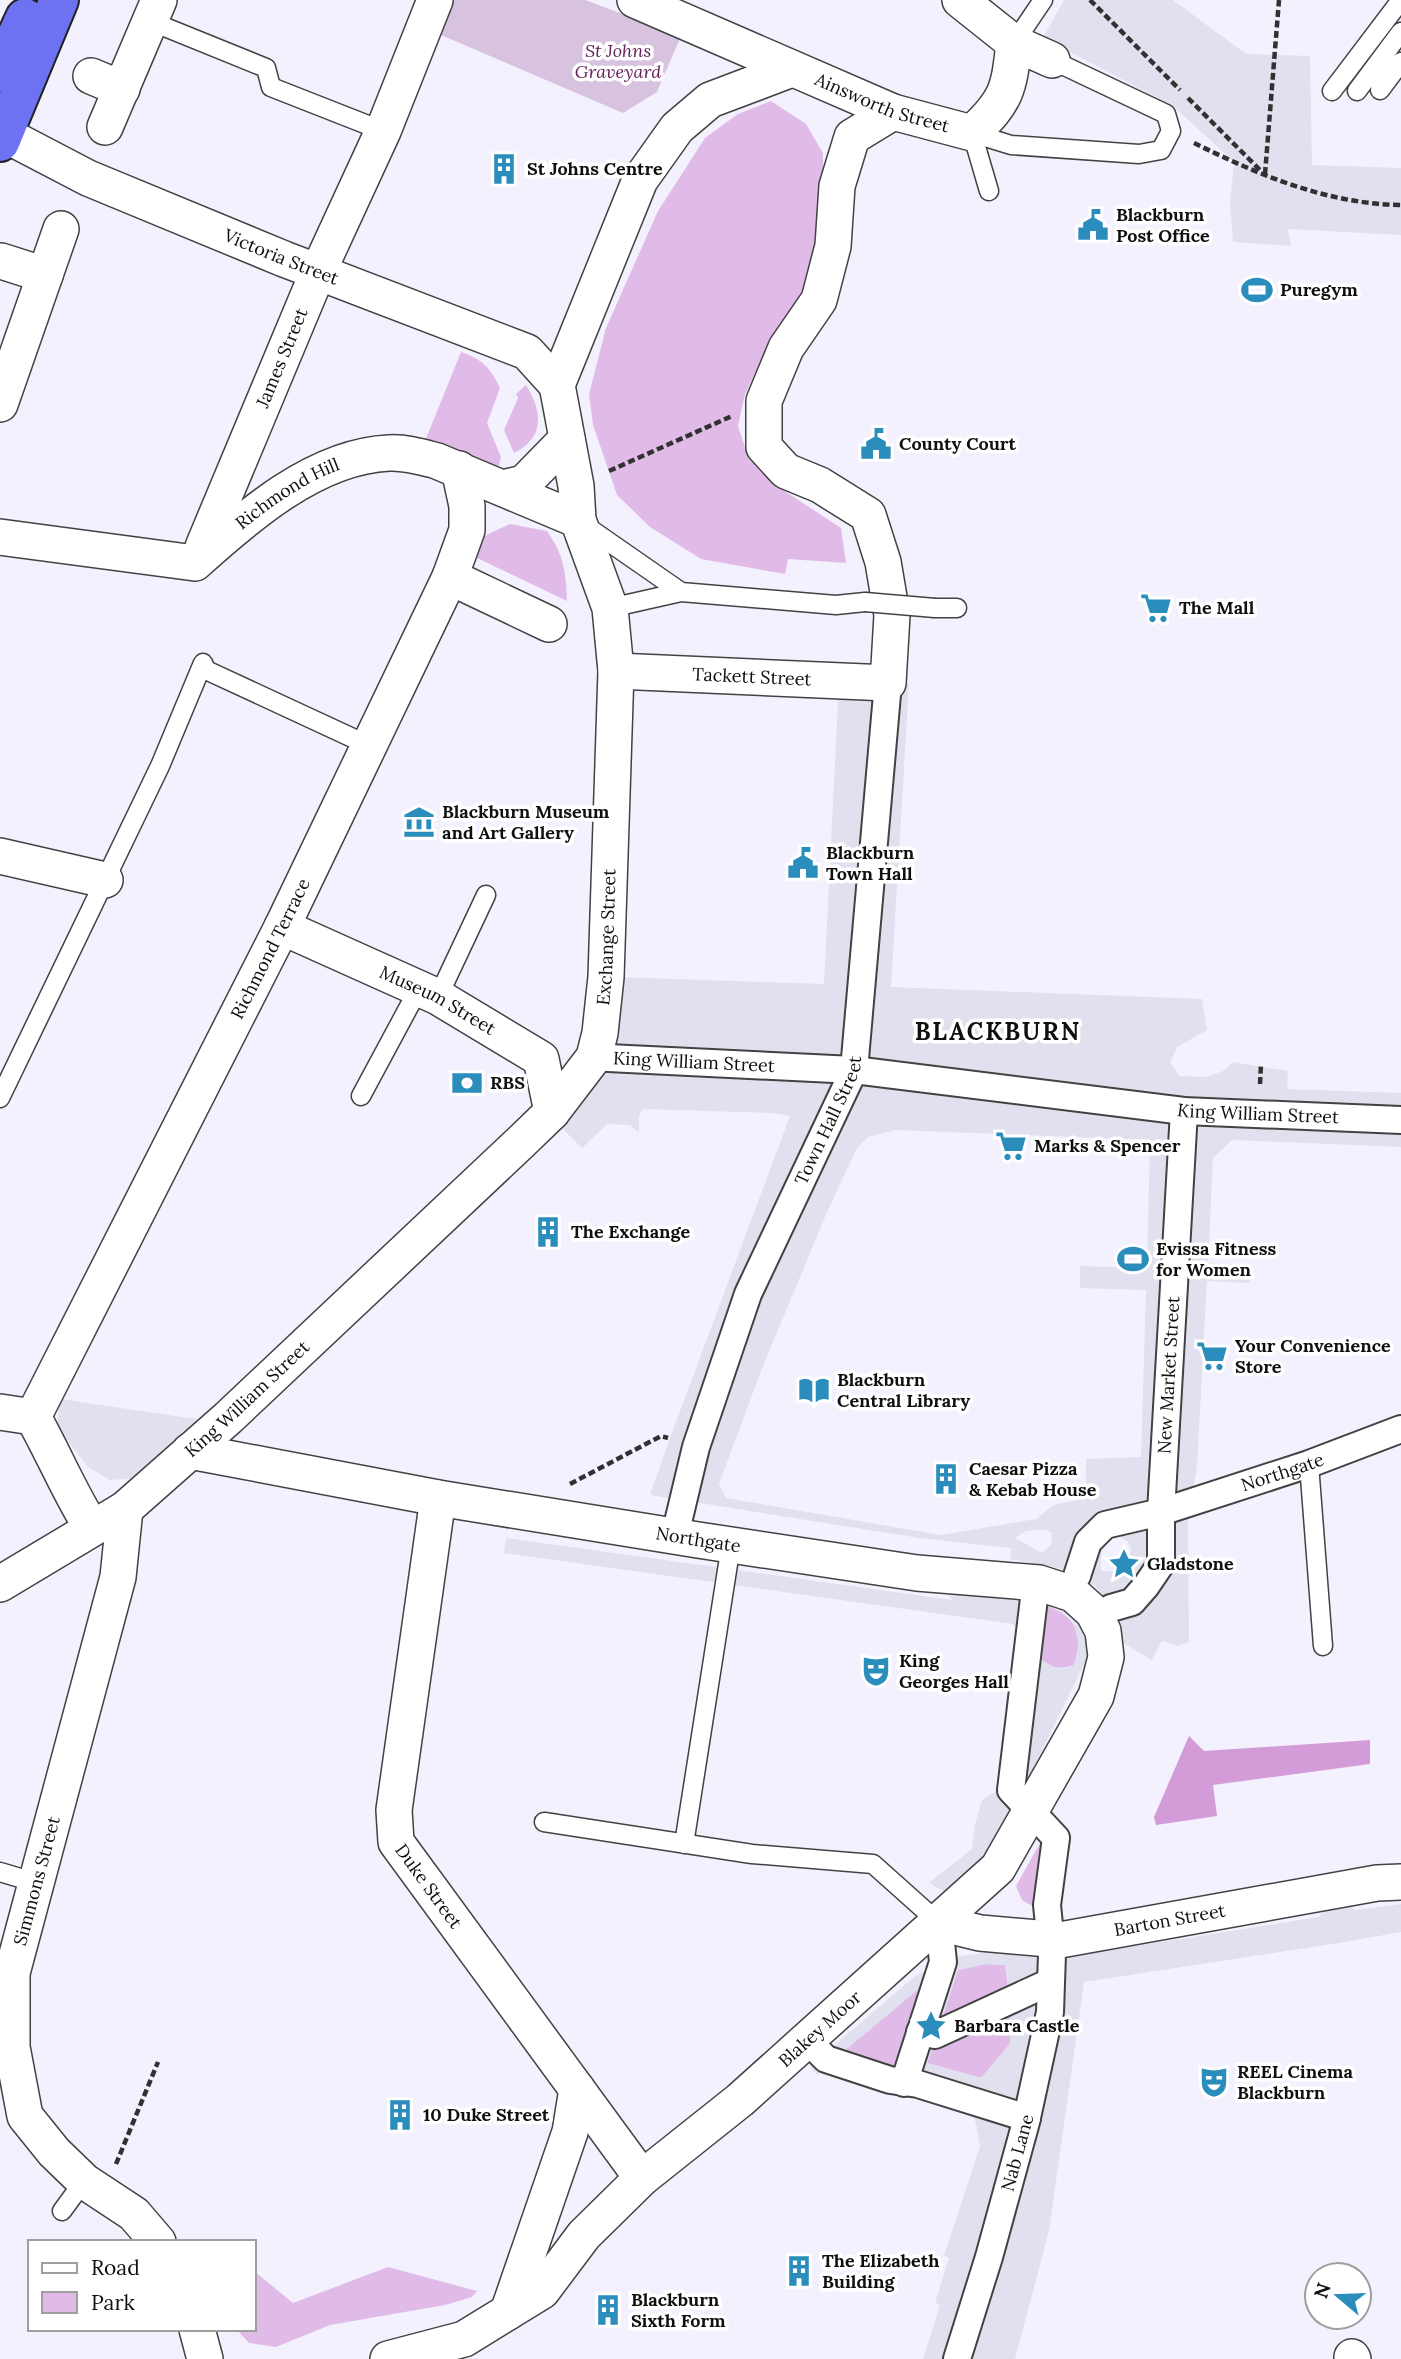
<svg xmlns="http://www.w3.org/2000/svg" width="1401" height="2359" viewBox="0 0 1401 2359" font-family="Lora,serif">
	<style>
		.green { fill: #e1bbe8 }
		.forest { fill: #d39bd8 }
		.cemetery { fill: #d7c2e0 }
		.plaza { fill: #e1e0ef; fill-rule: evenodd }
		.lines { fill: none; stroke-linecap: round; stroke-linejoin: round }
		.service-casing { stroke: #424242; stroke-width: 21 }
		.pedestrian-casing { stroke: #424242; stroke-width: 30 }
		.minor-casing { stroke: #424242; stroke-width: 38 }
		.trunk-casing { stroke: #202020; stroke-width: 42 }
		.path { stroke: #313131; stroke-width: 4.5; stroke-dasharray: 7 3.5; stroke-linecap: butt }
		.service { stroke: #fff; stroke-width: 18 }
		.pedestrian { stroke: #fff; stroke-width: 26 }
		.minor { stroke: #fff; stroke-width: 35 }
		.trunk { stroke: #6d72f2; stroke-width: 38 }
		.service-bridge-casing { stroke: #424242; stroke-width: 21; stroke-linecap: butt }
		.service-bridge { stroke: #fff; stroke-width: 18 }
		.labels { text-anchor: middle; stroke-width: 7; stroke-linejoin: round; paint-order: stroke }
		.park-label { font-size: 18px; font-style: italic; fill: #65215a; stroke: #fff }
		.street-label { font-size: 18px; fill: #0f0f0f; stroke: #fff }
		.poi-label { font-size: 18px; font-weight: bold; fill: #0f0f0f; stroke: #fff; text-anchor: start }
		.district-label { font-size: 24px; font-weight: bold; letter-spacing: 2px; fill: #0f0f0f; stroke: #fff }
	</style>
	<rect width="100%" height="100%" fill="#f3f1fe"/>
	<path class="green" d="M771,101l35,23 17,29v31l-16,109 -37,49 -25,52 -7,32 11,33 31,29 61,40 5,35 -58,-4 -3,15 -84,-15 -51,-32 -33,-32 -24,-70 -4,-31 17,-66 52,-117 47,-73 33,-24z
		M461,352c21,7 30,16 39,36l-13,35 14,34 -2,9 -18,-3 -56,-22z
		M526,385c16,26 20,52 -12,68l-10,-23 14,-32 -2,-4z
		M510,524l37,7c17,24 19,41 20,70l-90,-43 7,-22z
		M1048,1606c29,11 36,30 26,59 -12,4 -22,5 -32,-5l-1,-24z
		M1045,1834l-9,68 -2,5 -12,-7 -6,-14z
		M985,1964l20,1 3,23 -67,33 17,-51z
		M920,1987l-26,80 -2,2 -51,-16z
		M1006,2014l4,1v29l-29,34 -54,-15 5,-14z
		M388,2267l89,24 -5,6 -27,8 -115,20 -54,22 -27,-4 -13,-14h18v-58l39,32z"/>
	<path class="forest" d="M1189,1736l15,15 166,-11v24l-157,21 4,31 -61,9 -2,-8z"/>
	<path class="cemetery" d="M453,0h132l96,36 -24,56 -34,21 -182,-78z"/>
	<path class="plaza" d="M1064,0h109l73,54 64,2 2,109 89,3v67l-113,-6 3,17 -58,-4 -3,-39 4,-41 -61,-56 -130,-68z
		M839,681l70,3 -18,303 311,12 5,31 -30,17 -7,15 9,14 27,1 17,-6 10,-9 55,9 -1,18 114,4v54l-169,-7 -19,18 -5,105 43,2 -1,18 -43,-2 -10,185 -9,54 1,122 -12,4 -15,-5 -10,19 -29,-17 -9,-31 -6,-11 -14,-16 -35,-17 -49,-9 1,-11 -92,-10 -269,-43 20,-57 120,-322 -17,-3 -130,-4 -4,7v17l-9,-8 -23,-1 -25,24 -21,-21 54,-150 209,7zM895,1130l255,10 -3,128 -67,-2v22l66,2 -5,167 -55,2v25l4,-1 2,14 -38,8 -18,14 -95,16 -215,-37 -7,-14 42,-113 66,-159 30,-64 11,-11zM1035,1530h11l6,3 -1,12 -9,8 -27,-15 11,-7zM1119,1536l9,6 3,6 -3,14 -14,9h-13v-16l3,-8 5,-6z
		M60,1399l143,21 -65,58 -28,2 -22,-13 -31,-40z
		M506,1538l446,62 -12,-22 101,13 38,23 10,31 -1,11 -97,199 -45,38 -17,-10 43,-34 3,-25 7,-24 21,-13 21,-152 -11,-11 -509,-71zM1048,1606l20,10 6,8 5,21 -5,20 -10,4 -10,-2 -12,-7 -1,-24z
		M1346,1903l9,7 46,-6v28l-62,11 -255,39 -35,249 -34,128h-92l17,-54 -5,-2 14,-45 -5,-2 36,-110 -6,-32 -60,-20 -11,3 -76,-30 -10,8 -7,-9 105,-90 39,-19 48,-7 84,4 233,-37 10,-13zM985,1964l20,1 3,22 -67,33 17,-50zM920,1988l-26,79 -2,1 -50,-15zM1006,2014l4,1v29l-29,34 -54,-15 6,-15z"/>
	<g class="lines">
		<defs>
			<path id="service" d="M150,21l116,47 5,19 112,44
				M1014,43l29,-43
				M1380,90l21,-28
				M1332,91l69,-91
				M1357,91l44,-59
				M972,133l39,12 128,9 22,-4 10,-19 -5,-17 -114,-54
				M972,133l17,58
				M586,526l95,66
				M610,608l71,-16 155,13 29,-3
				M935,608h22
				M438,997l48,-102
				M361,1096l58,-108
				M0,1098l160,-332 43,-103 3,7 164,76
				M1309,1464l14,182
				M544,1822l208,32 121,10 66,59
				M684,1844l47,-299
				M0,1872l37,11
				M62,2211l22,-30"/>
			<g id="pedestrian">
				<path id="s1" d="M608,1058l246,12 330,41 217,9"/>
				<path id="s2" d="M675,1535l21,-88 52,-153 106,-224 34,-387"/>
				<path id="s3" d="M1077,1576l11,-34 17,-17 56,-13 148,-48 92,-35"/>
				<path id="s4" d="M1111,1608l21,-6 14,-16 15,-22v-52l23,-401"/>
				<path d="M920,2032l15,3 115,-53"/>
				<path d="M807,2040l19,19 64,21 28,4 109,34"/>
				<path d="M904,2083l39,-121 -4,-39"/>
				<path id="s5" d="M957,2359l32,-102 37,-135 24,-110 2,-58 -5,-49 9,-67 -45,-48 24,-200 4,-7"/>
			</g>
			<g id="minor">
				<path id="s6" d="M635,0l258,112 79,21c35,-32 37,-44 42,-90"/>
				<path d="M960,0l54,43 38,17"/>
				<path d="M91,76l31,13"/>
				<path d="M105,127l54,-127"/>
				<path id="s7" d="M0,132l88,46 196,81 243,93 30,33"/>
				<path d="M1,261l44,14"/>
				<path d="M0,404l61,-175"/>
				<path d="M503,488l21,-5 43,-44"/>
				<path id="s8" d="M0,537l195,26c52,-47 121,-107 194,-110 17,-1 33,4 48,8l141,59"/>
				<path id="s9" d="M203,547l115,-275 65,-141 52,-131"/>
				<path d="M450,577l99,47"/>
				<path id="s10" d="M616,671l272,12 4,-68 -9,-53 -15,-47 -48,-30 -34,-14 -22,-24v-46l22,-53 33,-48 14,-54 4,-60 15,-49 41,-25"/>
				<path d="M0,856l105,24"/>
				<path id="s11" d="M282,927l156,70 103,62 11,53"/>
				<path d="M0,1412l33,5"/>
				<path id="s12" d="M33,1417l249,-490 168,-350 17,-47v-24l-8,-37"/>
				<path d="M33,1417c21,37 36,75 59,111"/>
				<path id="s13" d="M190,1451l248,47 260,42 219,33 122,10 34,11 20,18 10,19 3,26 -10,39 -98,172 -258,232 -98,78 -58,57 -42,56 -78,48 -76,20"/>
				<path id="s14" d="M438,1498l-44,312 2,32 246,336"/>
				<path d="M125,1509l-7,68 -106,396v74l13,69 29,36 30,29 50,33 24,28"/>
				<path id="s15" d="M0,1584l125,-75 103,-91 294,-277 30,-29 42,-55 6,-24 6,-56 10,-306 -6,-63 -32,-88 -2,-34 -19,-101 83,-205 37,-52 33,-28 82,-31"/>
				<path id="s16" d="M939,1923l41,10 80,7 317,-57 24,-1"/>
				<path d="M508,2312l62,-180 7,-43"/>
				<path d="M197,2329l8,30"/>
				<path d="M1352,2357l1,2"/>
			</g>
			<path id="trunk" d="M0,72l25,-54
				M0,142l59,-142"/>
		</defs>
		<use href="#service" class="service-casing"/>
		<use href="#pedestrian" class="pedestrian-casing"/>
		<use href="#minor" class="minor-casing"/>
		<use href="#trunk" class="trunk-casing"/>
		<path class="path" d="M1090,0l90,90
			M1188,98l76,76
			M1194,143c65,32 133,61 207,62
			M1265,174l14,-174
			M609,471l123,-55
			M1260,1084l1,-20
			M570,1484l91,-48 7,2
			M116,2164l42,-102"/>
		<use href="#service" class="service"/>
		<use href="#pedestrian" class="pedestrian"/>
		<use href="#minor" class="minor"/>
		<use href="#trunk" class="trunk"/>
		<defs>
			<path id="service-bridge" d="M865,602l70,6"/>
		</defs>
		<use href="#service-bridge" class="service-bridge-casing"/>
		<use href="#service-bridge" class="service-bridge"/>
	</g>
	<defs>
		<symbol id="building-bare" viewBox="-9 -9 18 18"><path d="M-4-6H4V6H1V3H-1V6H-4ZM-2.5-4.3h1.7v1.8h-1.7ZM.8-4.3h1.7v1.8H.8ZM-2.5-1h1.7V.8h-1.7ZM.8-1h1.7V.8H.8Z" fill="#2b8dbb" stroke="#fff" stroke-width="2.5" paint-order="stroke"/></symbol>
		<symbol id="civic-bare" viewBox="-9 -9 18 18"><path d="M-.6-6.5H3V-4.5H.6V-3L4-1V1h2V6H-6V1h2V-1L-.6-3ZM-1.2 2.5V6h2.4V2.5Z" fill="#2b8dbb" stroke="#fff" stroke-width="2.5" paint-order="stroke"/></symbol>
		<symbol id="stadium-bare" viewBox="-9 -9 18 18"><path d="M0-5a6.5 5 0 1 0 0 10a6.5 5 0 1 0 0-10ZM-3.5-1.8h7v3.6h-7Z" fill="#2b8dbb" stroke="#fff" stroke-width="2.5" paint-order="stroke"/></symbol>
		<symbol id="supermarket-bare" viewBox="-9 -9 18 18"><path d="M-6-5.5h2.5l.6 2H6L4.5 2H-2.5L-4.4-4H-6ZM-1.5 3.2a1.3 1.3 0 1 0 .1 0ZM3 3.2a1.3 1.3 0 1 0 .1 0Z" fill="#2b8dbb" stroke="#fff" stroke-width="2.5" paint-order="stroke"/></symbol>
		<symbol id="museum-bare" viewBox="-9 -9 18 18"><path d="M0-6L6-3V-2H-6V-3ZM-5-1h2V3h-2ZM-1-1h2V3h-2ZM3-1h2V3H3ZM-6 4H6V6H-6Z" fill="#2b8dbb" stroke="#fff" stroke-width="2.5" paint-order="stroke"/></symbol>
		<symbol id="bank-bare" viewBox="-9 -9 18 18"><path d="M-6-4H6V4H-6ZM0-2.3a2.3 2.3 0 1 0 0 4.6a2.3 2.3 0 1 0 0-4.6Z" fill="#2b8dbb" stroke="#fff" stroke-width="2.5" paint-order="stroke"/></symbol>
		<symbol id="library-bare" viewBox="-9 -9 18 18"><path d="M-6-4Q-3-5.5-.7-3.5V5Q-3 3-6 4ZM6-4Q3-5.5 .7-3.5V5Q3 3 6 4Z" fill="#2b8dbb" stroke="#fff" stroke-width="2.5" paint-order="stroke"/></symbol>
		<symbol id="sight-bare" viewBox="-9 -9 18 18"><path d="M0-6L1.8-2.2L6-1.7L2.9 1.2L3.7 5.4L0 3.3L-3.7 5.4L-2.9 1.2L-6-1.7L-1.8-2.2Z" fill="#2b8dbb" stroke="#fff" stroke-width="2.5" paint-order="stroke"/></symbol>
		<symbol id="theatre-bare" viewBox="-9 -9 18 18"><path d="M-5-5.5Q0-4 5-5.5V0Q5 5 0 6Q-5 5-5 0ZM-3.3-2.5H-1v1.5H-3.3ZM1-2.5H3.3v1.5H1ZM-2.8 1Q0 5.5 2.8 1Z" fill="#2b8dbb" stroke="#fff" stroke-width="2.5" paint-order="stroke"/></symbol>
	</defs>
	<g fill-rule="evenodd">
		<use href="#building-bare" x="482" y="147" width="44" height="44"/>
		<use href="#civic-bare" x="1071" y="203" width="44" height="44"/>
		<use href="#stadium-bare" x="1235" y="268" width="44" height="44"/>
		<use href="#civic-bare" x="854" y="422" width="44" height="44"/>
		<use href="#supermarket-bare" x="1134" y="586" width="44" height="44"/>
		<use href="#museum-bare" x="397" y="800" width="44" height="44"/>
		<use href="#civic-bare" x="781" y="841" width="44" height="44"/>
		<use href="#bank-bare" x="445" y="1061" width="44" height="44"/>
		<use href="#supermarket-bare" x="989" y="1124" width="44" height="44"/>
		<use href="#building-bare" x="526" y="1210" width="44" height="44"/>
		<use href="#stadium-bare" x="1111" y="1237" width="44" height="44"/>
		<use href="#supermarket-bare" x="1190" y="1334" width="44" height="44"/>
		<use href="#library-bare" x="792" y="1368" width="44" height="44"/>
		<use href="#building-bare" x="924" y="1457" width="44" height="44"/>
		<use href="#sight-bare" x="1102" y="1542" width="44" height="44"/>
		<use href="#theatre-bare" x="854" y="1649" width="44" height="44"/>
		<use href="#sight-bare" x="909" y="2004" width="44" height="44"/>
		<use href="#theatre-bare" x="1192" y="2060" width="44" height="44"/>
		<use href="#building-bare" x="378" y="2093" width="44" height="44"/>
		<use href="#building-bare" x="777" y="2249" width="44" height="44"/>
		<use href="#building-bare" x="586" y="2288" width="44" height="44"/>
	</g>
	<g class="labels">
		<g class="park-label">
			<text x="618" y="57">St Johns<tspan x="618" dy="21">Graveyard</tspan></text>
		</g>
		<g class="street-label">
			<text dy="6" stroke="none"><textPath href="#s6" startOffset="268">Ainsworth Street</textPath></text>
			<text dy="6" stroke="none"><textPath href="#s7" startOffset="308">Victoria Street</textPath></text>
			<text dy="6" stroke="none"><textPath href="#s9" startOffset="205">James Street</textPath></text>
			<text dy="6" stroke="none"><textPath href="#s8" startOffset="313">Richmond Hill</textPath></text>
			<text dy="6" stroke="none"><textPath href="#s10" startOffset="136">Tackett Street</textPath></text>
			<text dy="6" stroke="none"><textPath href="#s15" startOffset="919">Exchange Street</textPath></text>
			<text dy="6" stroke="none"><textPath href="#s12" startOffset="525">Richmond Terrace</textPath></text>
			<text dy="6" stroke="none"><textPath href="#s11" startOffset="172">Museum Street</textPath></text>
			<text dy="6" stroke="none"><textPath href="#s1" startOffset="86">King William Street</textPath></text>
			<text dy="6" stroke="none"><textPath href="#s1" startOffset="653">King William Street</textPath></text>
			<text dy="6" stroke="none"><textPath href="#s2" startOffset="444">Town Hall Street</textPath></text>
			<text dy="6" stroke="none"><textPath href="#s4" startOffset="259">New Market Street</textPath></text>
			<text dy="6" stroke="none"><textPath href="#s15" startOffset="310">King William Street</textPath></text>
			<text dy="6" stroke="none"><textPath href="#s3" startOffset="245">Northgate</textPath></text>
			<text dy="6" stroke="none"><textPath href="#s13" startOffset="516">Northgate</textPath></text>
			<text transform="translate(37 1881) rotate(-75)" y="6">Simmons Street</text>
			<text dy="6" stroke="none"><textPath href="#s14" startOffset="402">Duke Street</textPath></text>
			<text dy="6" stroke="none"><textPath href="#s16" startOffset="234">Barton Street</textPath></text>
			<text transform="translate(820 2029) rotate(-42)" y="6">Blakey Moor</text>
			<text dy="6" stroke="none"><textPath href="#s5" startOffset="215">Nab Lane</textPath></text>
		</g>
		<g class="poi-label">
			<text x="527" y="175">St Johns Centre</text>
			<text x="1116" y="221">Blackburn<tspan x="1116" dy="21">Post Office</tspan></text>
			<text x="1280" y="296">Puregym</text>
			<text x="899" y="450">County Court</text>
			<text x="1179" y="614">The Mall</text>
			<text x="442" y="818">Blackburn Museum<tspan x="442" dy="21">and Art Gallery</tspan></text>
			<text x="826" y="859">Blackburn<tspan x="826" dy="21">Town Hall</tspan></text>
			<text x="490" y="1089">RBS</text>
			<text x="1034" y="1152">Marks &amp; Spencer</text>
			<text x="571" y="1238">The Exchange</text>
			<text x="1156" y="1255">Evissa Fitness<tspan x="1156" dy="21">for Women</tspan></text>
			<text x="1235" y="1352">Your Convenience<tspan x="1235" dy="21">Store</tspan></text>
			<text x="837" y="1386">Blackburn<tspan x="837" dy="21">Central Library</tspan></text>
			<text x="969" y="1475">Caesar Pizza<tspan x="969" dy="21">&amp; Kebab House</tspan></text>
			<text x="1147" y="1570">Gladstone</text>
			<text x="899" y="1667">King<tspan x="899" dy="21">Georges Hall</tspan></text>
			<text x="954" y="2032">Barbara Castle</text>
			<text x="1237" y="2078">REEL Cinema<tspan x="1237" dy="21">Blackburn</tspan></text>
			<text x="423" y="2121">10 Duke Street</text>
			<text x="822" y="2267">The Elizabeth<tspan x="822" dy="21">Building</tspan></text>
			<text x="631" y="2306">Blackburn<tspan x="631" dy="21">Sixth Form</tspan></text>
		</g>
		<g class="district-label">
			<text x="998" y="1040">BLACKBURN</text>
		</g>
	</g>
	<rect x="28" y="2240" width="228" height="91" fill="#ffffff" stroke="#9f9f9f" stroke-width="2"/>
	<rect x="42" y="2263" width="35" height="10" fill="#ffffff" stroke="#9f9f9f" stroke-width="2"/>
	<text x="91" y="2275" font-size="21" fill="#0f0f0f">Road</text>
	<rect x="42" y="2292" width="35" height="21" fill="#e1bbe8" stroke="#9f9f9f" stroke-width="2"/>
	<text x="91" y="2310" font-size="21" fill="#0f0f0f">Park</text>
	<g transform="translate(1338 2296) rotate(289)"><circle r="33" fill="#ffffff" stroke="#9f9f9f" stroke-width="2"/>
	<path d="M0-5L12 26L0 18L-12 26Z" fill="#2b8dbb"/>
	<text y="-10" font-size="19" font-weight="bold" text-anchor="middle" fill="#0f0f0f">N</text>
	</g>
</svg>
